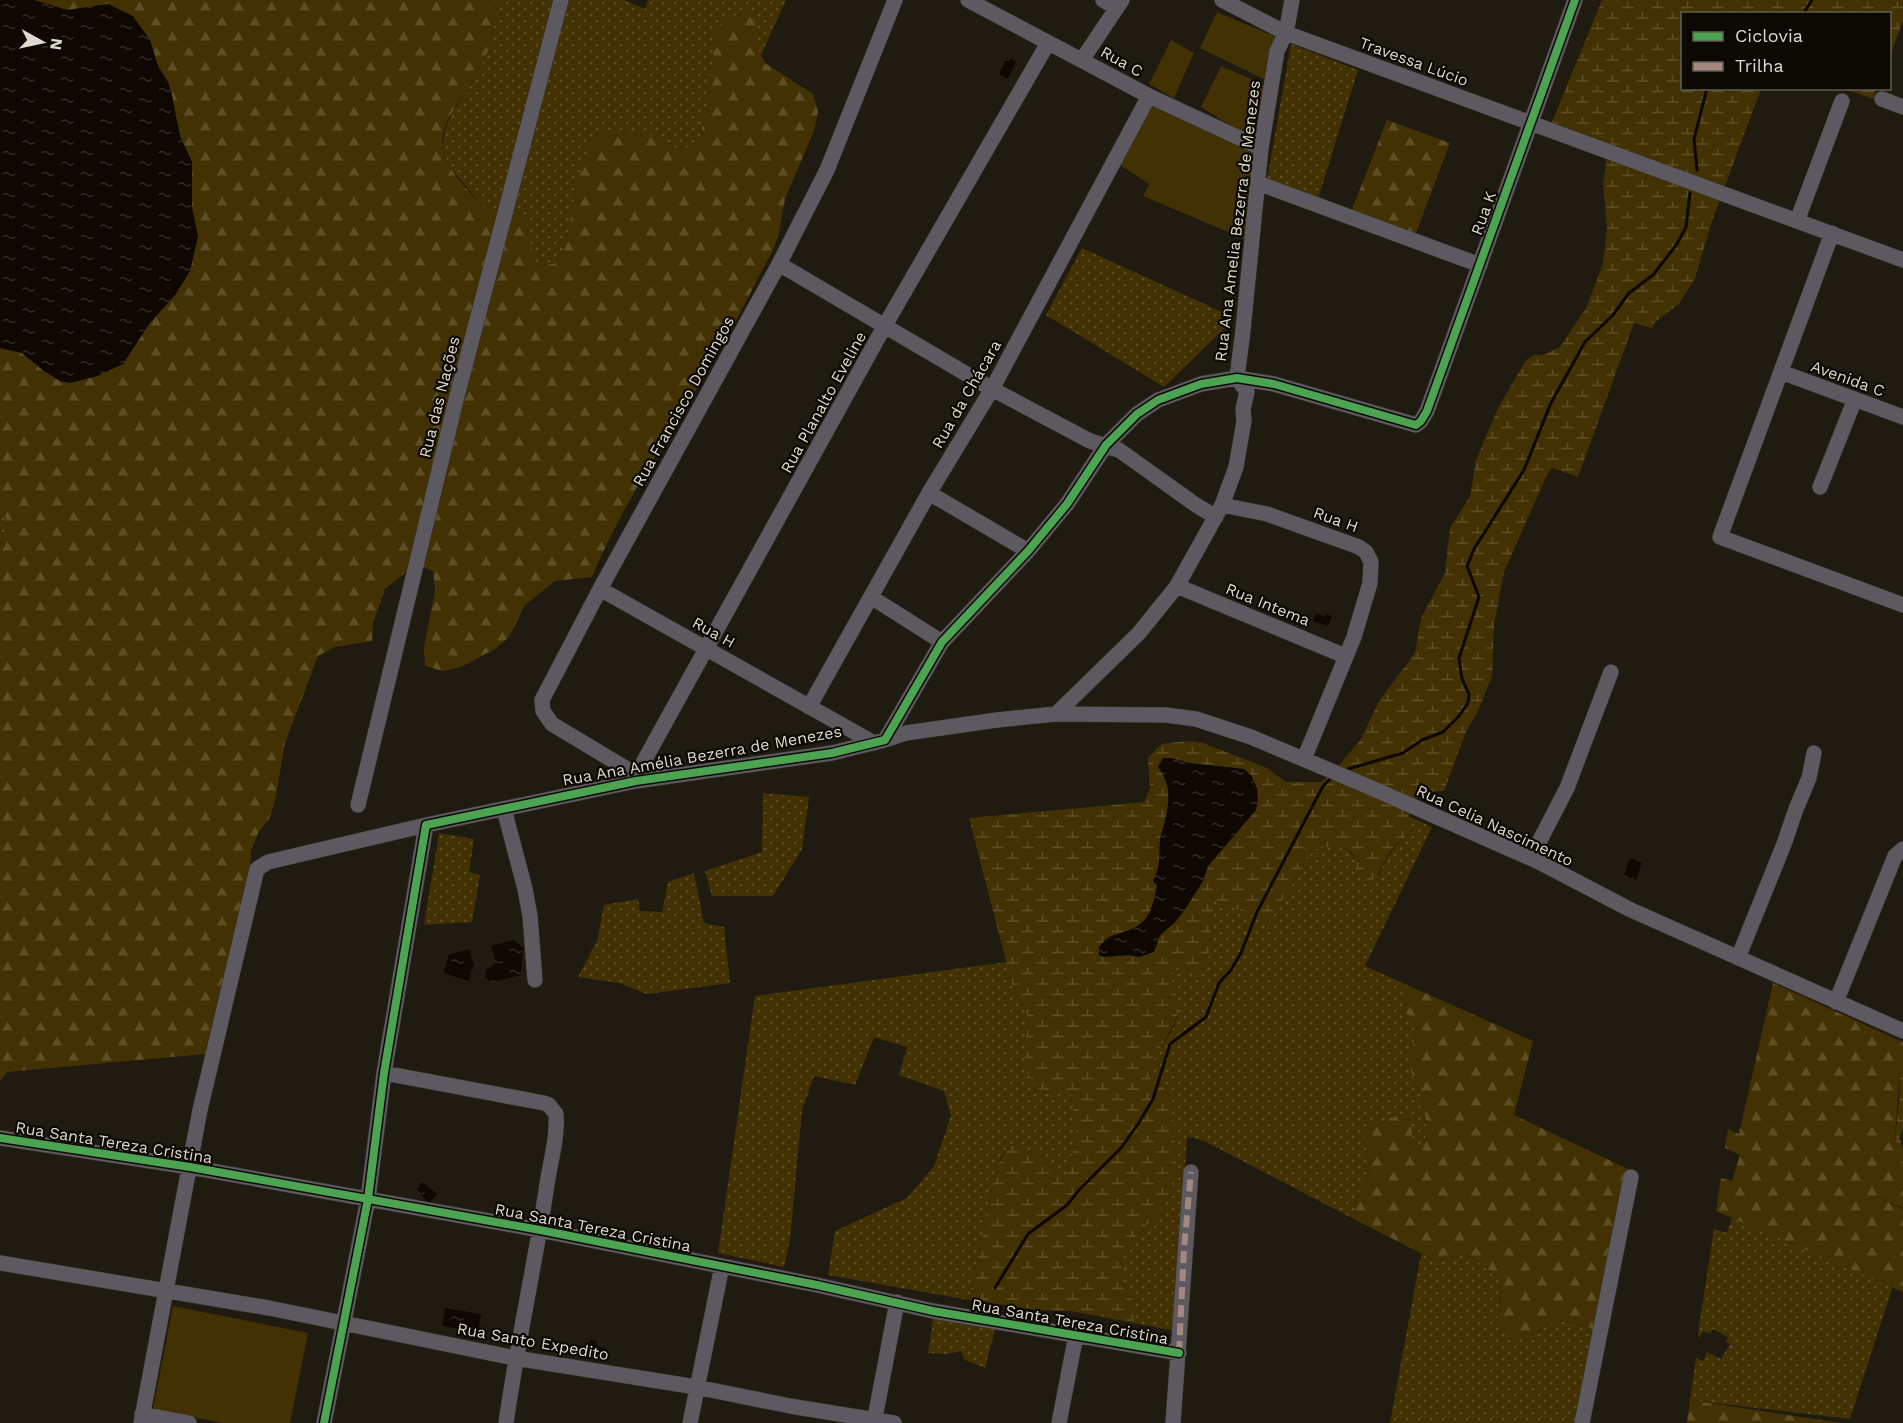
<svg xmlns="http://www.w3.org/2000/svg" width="1903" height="1423" viewBox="0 0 1903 1423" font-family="'Work Sans',sans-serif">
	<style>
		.grass { fill: url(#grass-dots) }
		.forest { fill: url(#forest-firs) }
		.wetland { fill: url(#wetland-marsh); fill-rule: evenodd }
		.park { fill: #423102 }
		.water { fill: url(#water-ripples) }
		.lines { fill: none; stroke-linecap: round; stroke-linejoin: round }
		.stream { stroke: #0e0702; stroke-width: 3 }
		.minor-casing { stroke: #39352d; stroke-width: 16 }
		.minor { stroke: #5d5960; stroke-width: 15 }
		.quiet { stroke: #a5887d; stroke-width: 6; stroke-dasharray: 12 6; stroke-linecap: butt }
		.cycleway-casing { stroke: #0c0903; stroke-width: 11 }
		.cycleway { stroke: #4ca352; stroke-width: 8 }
		.labels { text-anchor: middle; stroke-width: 4.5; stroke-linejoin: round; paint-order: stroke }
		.street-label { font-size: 16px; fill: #dfdace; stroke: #0c0903 }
	</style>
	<defs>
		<pattern id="grass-dots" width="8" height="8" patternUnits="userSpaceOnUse" patternTransform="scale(1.5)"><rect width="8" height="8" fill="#423102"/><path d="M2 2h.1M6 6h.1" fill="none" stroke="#5d4e26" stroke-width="1.8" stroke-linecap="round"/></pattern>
		<pattern id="forest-firs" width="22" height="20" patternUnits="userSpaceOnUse" patternTransform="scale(1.5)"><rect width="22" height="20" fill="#423102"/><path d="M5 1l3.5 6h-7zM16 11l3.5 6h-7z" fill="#5d4e26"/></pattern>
		<pattern id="wetland-marsh" width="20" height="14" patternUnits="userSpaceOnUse" patternTransform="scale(1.5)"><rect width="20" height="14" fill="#423102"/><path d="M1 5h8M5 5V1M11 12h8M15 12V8" fill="none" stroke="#5d4e26"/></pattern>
		<pattern id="water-ripples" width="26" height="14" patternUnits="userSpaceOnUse" patternTransform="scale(1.5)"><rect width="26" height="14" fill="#0e0702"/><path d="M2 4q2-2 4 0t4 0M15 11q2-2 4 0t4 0" fill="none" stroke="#312b26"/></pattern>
	</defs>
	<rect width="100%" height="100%" fill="#201b11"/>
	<path class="grass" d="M495,0h129l21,9 3,-9h138l-25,55 -4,-8 2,-19 -52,80 -9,36 -18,6 -34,-17 -68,46 -13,69 -11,16 -19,1 -11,-46 -20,-8 -19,-2 -36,-43 -7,-18 3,-18 7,-17 21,-31 23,-64z
		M1291,44l67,26 -40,129 -51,-19z
		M1082,248l153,70 -71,69 -118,-72z
		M0,497l7,28 -7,22z
		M763,793l46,4 -7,52 -29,47h-61l-7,-25 57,-19z
		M1408,816l24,11 -67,139 42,19 -2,27 12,14c0,17 -9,22 -7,41 2,10 7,18 10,28 6,18 9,37 2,56l-9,-5 -49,-9 6,36 -14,24 -2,22 -150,-78 -17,-5 -12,195 -41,-8 -1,-20 -9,-17 -3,-9v-10l4,-20 35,-35 16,-55 -5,-58c-5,-10 -9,-14 -20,-16 -3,-30 17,-39 25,-62 1,-4 3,-14 2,-19 -1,-11 -11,-20 -3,-32l32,1 7,-72 54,24 46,-74c21,-3 35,-7 43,16l22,10c8,-19 16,-32 33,-43z
		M439,833l35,6 -5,33 11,3 -8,47 -48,3z
		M694,873l10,50 20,4 6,56 -83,11 -28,-11 -41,-6 19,-36 7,-36 34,-6 2,12 22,1 6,-30z
		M1007,962l5,22 16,33 -3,28 14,44 8,4 24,2 6,39 -11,45 -29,-25 -26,-10 -10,13 -4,8 -28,135 -141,-25 7,-44 72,-33 27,-32 17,-50 -7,-25 -45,-16 8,-28 -33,-10 -19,48 -41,-9 -12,34 -12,130 -6,27 -66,-14 37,-257z
		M1732,1218l161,68 -43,133 -160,-19 6,-42 7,3 4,-9 14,7 9,-15 -4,-3 2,-4 -15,-8 -3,5 -7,-3 -4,7 -1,-4 16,-105 13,4z
		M1421,1254l17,8c6,-2 13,-6 19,-8 12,-2 38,20 46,29l-1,9 -3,9 4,27c12,11 23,11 38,2 5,-4 10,-8 16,-9 14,0 28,7 42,8l-18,94h-191z
		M934,1313l62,13 -11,42 -20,-8 -4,-9 -14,3 -19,-1z"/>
	<path class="forest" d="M34,0h461c0,6 2,13 1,18 -2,22 -13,47 -24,65 -12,19 -34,42 -29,66 3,21 28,44 42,60l19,2 20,8 12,46 18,-1 11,-16 13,-69 13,-38 18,-11h19l18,3 34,17 18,-6 9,-36 9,-78 12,-14 20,-2 11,14 -2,19 8,16 48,31 5,18 -4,19 -29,68 -7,38 -7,17c-18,33 -35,68 -54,101 -43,73 -92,143 -125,222l-37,4 -30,24 -16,32 -14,12 -34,18 -18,4 -18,-5 -1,-19 11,-56 -2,-20 -17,-7 -31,25 -12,34 -1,18 -37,6 -17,9 -33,87 -10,58 -6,18 -11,14 -7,18 -1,20 -45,183 -198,18 -7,9v-534l7,-22 -7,-28v-149l22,5 22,18 25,12 28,-7 26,-12 26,-40 26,-29 15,-24 8,-35 -6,-28v-46l-12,-26 -9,-45 -3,-9 -10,-16 -8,-26 -72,-30h-11z
		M1387,120l63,23 -36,95 -65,-21z
		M1773,983l130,59v22l-3,5 -5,67 8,32v40l-34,-15 34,16v83l-187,-81 5,-33 11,3 8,-26 -15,-7 3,-19 11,5z
		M1407,985l126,56 -19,74 116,55 -31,159c-14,-1 -28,-9 -42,-8 -6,1 -11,6 -17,9 -19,12 -31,8 -43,-11l6,-36c-8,-9 -34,-31 -46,-29 -6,2 -13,6 -19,8l-84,-43 2,-22 14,-24 -6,-36 2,-9 35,-14 9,3 3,29 9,5c7,-19 4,-38 -2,-57 -3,-9 -8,-17 -10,-27 -2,-19 7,-24 7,-41l-12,-14z
		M1690,1400l151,23h-154z"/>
	<path class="wetland" d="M1602,0h301v21l-13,35v-42h-208v74l79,1 -49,132 -17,57 -16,26 -24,18 -3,6 -18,-5 -56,154 -26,-9 -6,9 -42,95 -10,53 -2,51 -14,35 -12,21 -22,59 -22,1c-14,16 -16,20 -10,40 -9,6 -18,13 -24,23 -7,11 -7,18 -18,28l-7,-1 -8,-9c5,-30 -19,-28 -41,-24l-46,74 -54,-24 -7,73 -32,-2c-8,11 2,21 3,32 3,30 -31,48 -27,80 11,3 15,7 20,17l5,58v20l-6,19 -10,16 -35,35 -4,20v10l3,9 9,17 1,20 -63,-12 -32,-1 -70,-10 28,-135 14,-21 26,10 29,25 11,-45 -6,-39 -24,-2 -8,-4 -12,-16 -2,-28 3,-28 -16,-33 -43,-166 175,-16 6,-13 -2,-31 13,-14 27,-3 15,2 64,25 19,14h34l12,-8 29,-35 18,-38 36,-48 6,-35 24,-45 5,-45 20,-32 6,-36 22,-52 28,-48 8,-5h9l17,-8 26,-39 17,-44 4,-37 -4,-43 6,-40 -57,-22zM1171,758l18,5 55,6 12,41 -48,56 -5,15 -17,27 -11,14 -15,13 -6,16 -15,6 -10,-2 -25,2 -5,-10c9,-12 14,-11 28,-16 23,-8 26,-24 30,-46l-4,-4c8,-14 6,-27 7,-42 1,-6 4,-12 5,-18 3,-15 7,-33 -1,-47z
		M1845,89h32l-4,10z
		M1903,1064v63l-3,11 3,11v26l-8,-39 4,-32 1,-36z"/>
	<path class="park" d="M1217,12l59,25 -10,43 -66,-32z
		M1171,40l23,13 -20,45 -25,-14z
		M1221,66l46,20 -8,57 -58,-36z
		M1151,101l105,49 -9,90 -104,-44 6,-12 -29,-19z
		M173,1306l135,27 -18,90h-66l-71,-14z"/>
	<path class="water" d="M0,0h34l33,10 41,-6 25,12 17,24 8,26 10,16 3,9 9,45 12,26v46l6,28 -8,35 -15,24 -26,29 -26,40 -26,12 -27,7 -10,-2 -16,-10 -22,-18 -22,-5z
		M1007,57l9,5 -8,17 -9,-5z
		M1316,613l9,4 1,-3 6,2 -4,10 -15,-5z
		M1163,758h8l18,5 55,6 7,6 6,13 1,11 -2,11 -48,56 -5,15 -17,27 -11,14 -15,13 -6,17 -15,5 -10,-2 -25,2 -5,-2v-8c10,-12 13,-11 28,-16 23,-8 26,-24 30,-46l-4,-4c8,-14 6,-27 7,-42 1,-6 4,-12 5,-18 5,-21 6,-36 -7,-54z
		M1630,858l12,5 -6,17 -12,-4z
		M514,940l9,8 -2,27 -31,8 -5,-7 1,-6 10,-7 -5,-17z
		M469,949l5,16 -5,16 -26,-8 6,-18z
		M422,1182l15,12 -7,9 -14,-12z
		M445,1308l36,6 -3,18 -36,-6z
		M590,1340l7,1 -1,5 9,2 -1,7 -16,-2z"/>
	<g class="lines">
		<path class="stream" d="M1803,14l9,-14
			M1697,170l-3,-31 13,-51
			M1348,769l55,-16 19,-13 21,-8 16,-16 9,-13 1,-9 -7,-15 -3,-21 20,-61 -12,-31 7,-17 50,-79 27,-67 34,-61 28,-27 16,-22 24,-18 24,-31 9,-17 4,-34
			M995,1288l33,-54 39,-29 12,-15 42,-42 17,-24 15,-25 17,-55 36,-27 13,-34 12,-13 10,-17 16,-41 66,-126 7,-7"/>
		<defs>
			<path id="minor" d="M968,0l181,96 112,52
				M1103,0l14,8
				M1222,0l64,33 617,227
				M1082,60l40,-60
				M1882,99l21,8
				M1258,183l222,82
				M1797,221l45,-120
				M1832,233l-112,304 183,68
				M779,264l213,125 98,52 29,9 77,55 20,12
				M1781,372l122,45
				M1237,378l6,-48 18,-182 16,-97 9,-18 6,-33
				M1820,487l35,-88
				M929,493l99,58
				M1222,505l45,9 92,33 7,5 5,10 -1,21 -16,54 -50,122
				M1177,586l168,70
				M600,589l274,154
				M871,597l71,45
				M809,707l120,-214 63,-104 157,-293
				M1056,714l110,1 30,4 55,18 116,49 172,76 92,48 272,121
				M885,740l21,-7 91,-13 59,-6 83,-81 38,-47 45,-81 14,-38 8,-46 -1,-12 4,-17 -10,-14
				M637,775l-85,-51 -9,-13 -1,-11 58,-111 179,-325 48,-94 68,-170
				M636,781l1,-6 7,-14 240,-434 164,-284
				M358,805l98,-405 105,-400
				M504,809l21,80 5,27 5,64
				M1539,862v-20l28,-54 44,-116
				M1738,958l46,-114 12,-35 13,-31 5,-25
				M1836,1002l59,-146 8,-7
				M384,1073l160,30 5,2 7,9c2,25 -7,52 -10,77 -12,78 -29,154 -40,232
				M0,1138l190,29 350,63 277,55 116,26 246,42
				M0,1263l269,45 246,50 181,29 94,19 104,17
				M142,1414l47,9
				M141,1423l59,-313 57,-241 11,-7 158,-37
				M324,1423l44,-224 16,-126 42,-248 210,-44 196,-28 53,-13 57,-98 86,-91 39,-47 39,-59 31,-31 21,-14 43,-16 36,-6 37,6 142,41 5,-4 6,-10 148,-411
				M690,1423l32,-157
				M874,1423l23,-121
				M1059,1423l17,-88
				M1173,1423l18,-251
				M1582,1423l49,-246"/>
		</defs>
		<use href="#minor" class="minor-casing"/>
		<use href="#minor" class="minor"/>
		<path class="quiet" d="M1179,1353l5,-104 7,-77"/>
		<defs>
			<path id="cycleway" d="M0,1138l190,29 350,63 277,55 116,26 246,42
				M324,1423l44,-224 16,-126 42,-248 210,-44 196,-28 53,-13 57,-98 86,-91 39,-47 39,-59 31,-31 21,-14 43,-16 36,-6 37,6 142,41 5,-4 6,-10 148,-411"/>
		</defs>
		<use href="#cycleway" class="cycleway-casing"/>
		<use href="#cycleway" class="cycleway"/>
	</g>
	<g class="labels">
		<g class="street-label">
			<text transform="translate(1122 61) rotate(29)" y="6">Rua C</text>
			<text transform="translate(1414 61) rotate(20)" y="6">Travessa Lúcio</text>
			<text transform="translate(1483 213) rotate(-70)" y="6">Rua K</text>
			<text transform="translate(1237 221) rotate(-83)" y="6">Rua Ana Amelia Bezerra de Menezes</text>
			<text transform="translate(1848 378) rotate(20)" y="6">Avenida C</text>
			<text transform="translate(966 394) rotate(-60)" y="6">Rua da Chácara</text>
			<text transform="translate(439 397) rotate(-76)" y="6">Rua das Nações</text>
			<text transform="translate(683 401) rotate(-61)" y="6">Rua Francisco Domingos</text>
			<text transform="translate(823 402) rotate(-61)" y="6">Rua Planalto Eveline</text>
			<text transform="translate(1336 519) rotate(20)" y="6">Rua H</text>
			<text transform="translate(1268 604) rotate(22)" y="6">Rua Intema</text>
			<text transform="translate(714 632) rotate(29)" y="6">Rua H</text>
			<text transform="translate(702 755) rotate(-10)" y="6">Rua Ana Amélia Bezerra de Menezes</text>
			<text transform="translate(1495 825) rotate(25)" y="6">Rua Celia Nascimento</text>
			<text transform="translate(114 1142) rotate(9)" y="6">Rua Santa Tereza Cristina</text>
			<text transform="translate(593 1227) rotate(11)" y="6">Rua Santa Tereza Cristina</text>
			<text transform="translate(1070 1321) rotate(10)" y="6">Rua Santa Tereza Cristina</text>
			<text transform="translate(533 1341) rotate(10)" y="6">Rua Santo Expedito</text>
		</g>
	</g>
	<rect x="1681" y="12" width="210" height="78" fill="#0c0903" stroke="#605d54" stroke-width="1.5"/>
	<rect x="1693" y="32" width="30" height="9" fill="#4ca352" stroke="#605d54" stroke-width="1.5"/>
	<text x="1735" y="42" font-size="18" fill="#dfdace">Ciclovia</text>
	<rect x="1693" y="62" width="30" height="9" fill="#a5887d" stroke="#605d54" stroke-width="1.5"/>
	<text x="1735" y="72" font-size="18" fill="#dfdace">Trilha</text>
	<g transform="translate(42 42) rotate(98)" stroke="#0c0903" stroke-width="4.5" paint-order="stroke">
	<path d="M0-4.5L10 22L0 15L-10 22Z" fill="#dfdace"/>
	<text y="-9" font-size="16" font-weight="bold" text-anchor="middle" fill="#dfdace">N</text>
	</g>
</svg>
